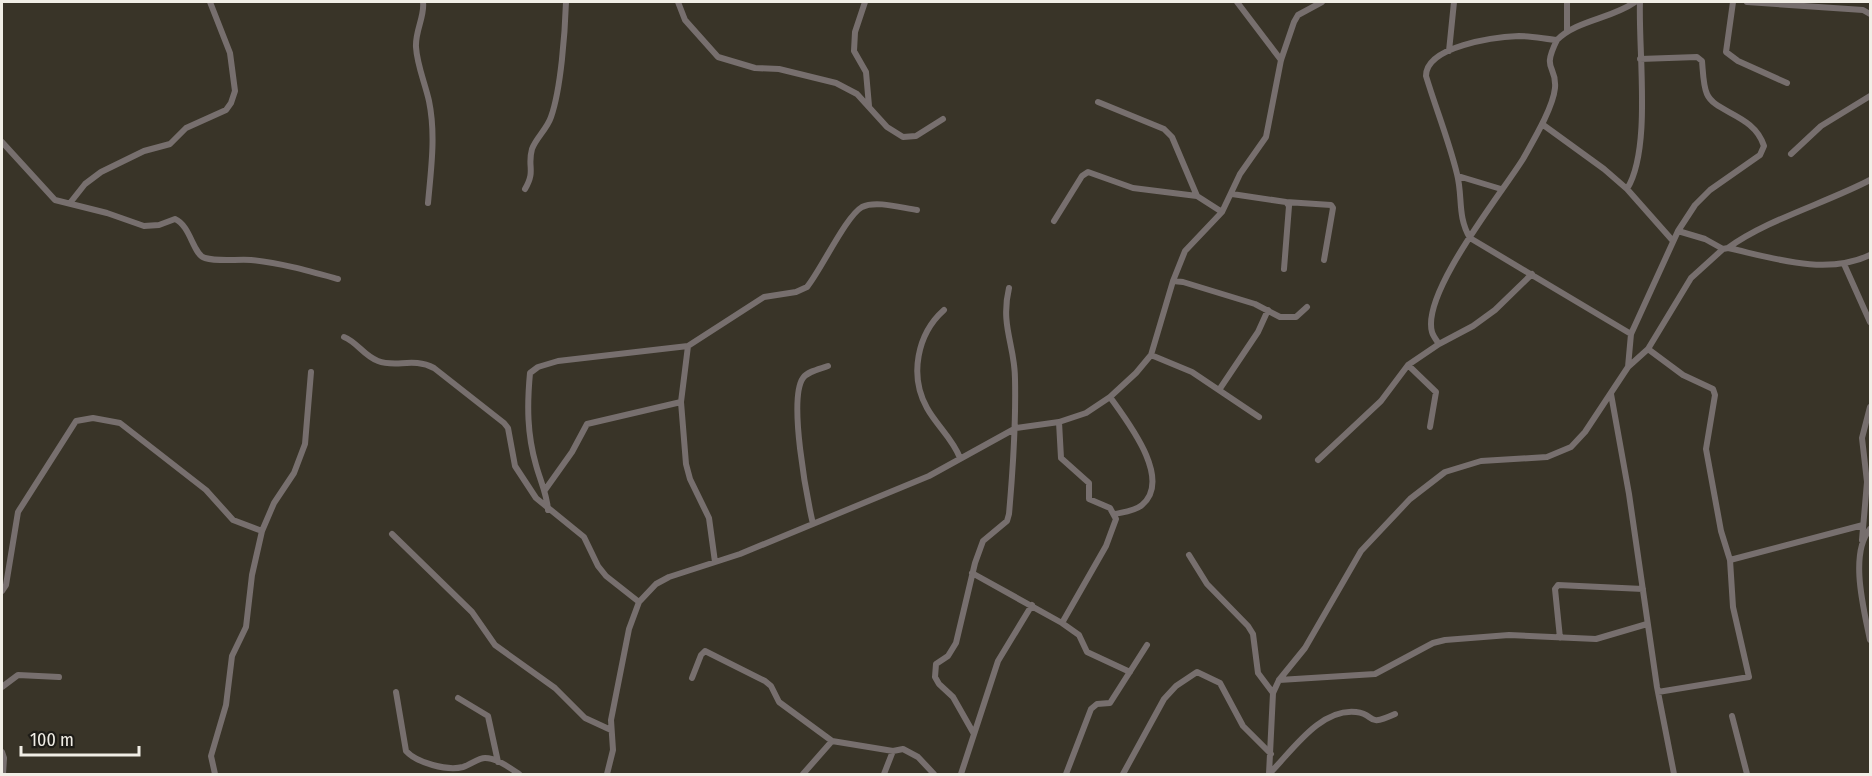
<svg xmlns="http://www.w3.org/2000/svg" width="1872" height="776" viewBox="0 0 1872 776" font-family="'Fira Sans Condensed',sans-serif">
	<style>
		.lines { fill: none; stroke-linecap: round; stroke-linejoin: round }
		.minor { stroke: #776f6e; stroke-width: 6 }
	</style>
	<rect width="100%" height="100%" fill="#393428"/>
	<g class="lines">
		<path class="minor" d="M423,2c2,14 -8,29 -7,45 1,18 9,36 13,54 7,34 2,68 -1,102
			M678,2l7,18 33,37 37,11 24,1 57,14 21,11 30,33 16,10 13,-1 27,-17
			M865,2l-10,30 -1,19 12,21 3,34
			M1237,2l44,58
			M1733,2l-7,50 12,9 49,22
			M1747,2l116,8 7,4
			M1567,30v-28
			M1449,51l5,-49
			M1098,102l66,27 8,8 25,59
			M1542,124l62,45 23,20 46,52
			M2,142l53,58 52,13 37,13 15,-1 16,-6c16,7 18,36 30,39 14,4 31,1 46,2 30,3 58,11 87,19
			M1791,154l30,-28 49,-30
			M1458,176l43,13
			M525,189c11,-19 2,-22 7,-40 4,-11 15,-20 19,-32 10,-28 14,-85 15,-115
			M1627,189c25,-40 11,-139 13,-187
			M1232,194l54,8 3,4 -5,63
			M1286,202l45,3 2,3 -9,52
			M70,203l15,-19 16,-12 43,-21 26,-7 16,-16 40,-18 5,-7 4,-12 -5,-38 -20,-51
			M1054,221l28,-45 6,-4 45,16 64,8 25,16
			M1678,231l27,8 18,10
			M1728,248c38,-28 98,-45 142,-68
			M1844,264l26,58
			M1173,281l10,1 72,22 25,13h16l11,-10
			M944,310c-27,24 -35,66 -17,98 10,18 26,31 33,50
			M1631,334l-161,-96c-13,-22 -7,-41 -13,-64 -8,-33 -21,-65 -31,-98 0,-30 69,-39 93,-40 13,0 26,3 38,4 20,-20 54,-21 78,-38
			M344,337c13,5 20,19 34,24 18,7 35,-4 56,7l70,55 4,5 7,38 21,32 48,39 14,29 8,10 33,26
			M1439,344c-2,-3 -6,-8 -7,-12 -11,-39 70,-139 91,-173 10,-18 30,-51 32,-71 2,-24 -14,-16 2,-48
			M1648,349l35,26 30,14 2,6 -9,54 15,82 9,29 3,47 16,70 -91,15
			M1151,355l41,17 67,45
			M1408,365l28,27 -6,35
			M1628,367l3,-33 47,-103 17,-26 15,-15 50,-35 4,-9c-10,-32 -49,-33 -57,-52 -4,-9 -4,-23 -5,-33l-5,-4 -57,2
			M1219,390l39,-58 10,-22
			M1611,394l18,100 28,193 17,87
			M1110,397c17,24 63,82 32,108 -7,6 -18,7 -27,9
			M1059,422l2,36 28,25v16l21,9 6,11 -10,27 -44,77
			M1318,460l63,-59 27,-36 31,-21 34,-18 22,-16 37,-36
			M545,490l27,-38 15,-28 94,-22
			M548,510c-1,-16 -8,-30 -12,-45 -9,-31 -9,-60 -6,-92l8,-6 20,-6 130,-15
			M813,524c-6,-26 -25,-125 -10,-146 5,-7 17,-9 25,-12
			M1870,529c-21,25 -6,81 0,111
			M392,534l80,78 23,33 60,43 30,30 26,12
			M1862,540l5,-58 -5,-44 8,-31
			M1189,555l18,29 41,42 5,8 5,39 15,20
			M1730,560l133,-35
			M715,562l-6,-44 -19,-39 -4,-15 -5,-62 7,-56 76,-49 32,-5 11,-5c14,-17 39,-71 55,-80 14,-7 40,1 55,3
			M972,573l90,50 17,12 8,17 43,20
			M2,591l4,-6 12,-73 58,-91 17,-3 27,5 86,67 27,30 29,11
			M1560,638l-5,-49 3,-4 85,4
			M692,678l9,-23 4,-4 60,30 6,5 8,16 53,39 61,10 10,-2 15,8 16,17
			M1279,680l96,-6 58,-31 12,-3 64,-5 87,4 51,-15
			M2,687l16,-12 41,2
			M396,692l10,59c11,12 41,20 57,16 7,-2 15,-9 22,-9 12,0 25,10 34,16
			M458,698l30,18 10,46
			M1732,716l15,58
			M974,734l-21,-37 -14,-13 -4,-7 1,-13 12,-8 8,-13 19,-80 8,-22 24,-20 2,-7c4,-45 7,-90 6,-135 0,-34 -15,-53 -6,-91
			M2,752l2,6 -1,16
			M1270,773c22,-22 50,-65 86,-61 21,2 8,16 39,2
			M215,774l-4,-18 15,-51 6,-49 14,-29 6,-52 10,-44 12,-28 20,-30 11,-29 6,-72
			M607,774l6,-24 -2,-30 18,-91 10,-27 17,-18 13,-7 71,-23 189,-78 87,-48 43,-6 27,-9 24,-16 26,-24 15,-18 22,-74 12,-30 37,-39 18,-38 26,-37 15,-77 13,-38 4,-7 24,-13
			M803,774l29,-33
			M884,774l9,-23
			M961,774l37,-113 34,-56
			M1066,774l25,-65 6,-5 13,-1 37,-58
			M1123,774l41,-75 12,-13 21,-14 23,11 23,43 28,28
			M1269,774l4,-81 6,-13 26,-32 56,-97 49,-52 35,-27 36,-11 66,-4 24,-10 14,-15 43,-65 20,-18 43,-71 32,-29 5,-1c45,10 98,28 142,7"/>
	</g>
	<rect width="1872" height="776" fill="none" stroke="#f1eee6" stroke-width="6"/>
	<path d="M21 746v9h118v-9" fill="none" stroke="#f1eee6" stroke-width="3"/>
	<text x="30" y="746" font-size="18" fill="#f1eee6" stroke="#1e1c17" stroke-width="4.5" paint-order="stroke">100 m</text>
</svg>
